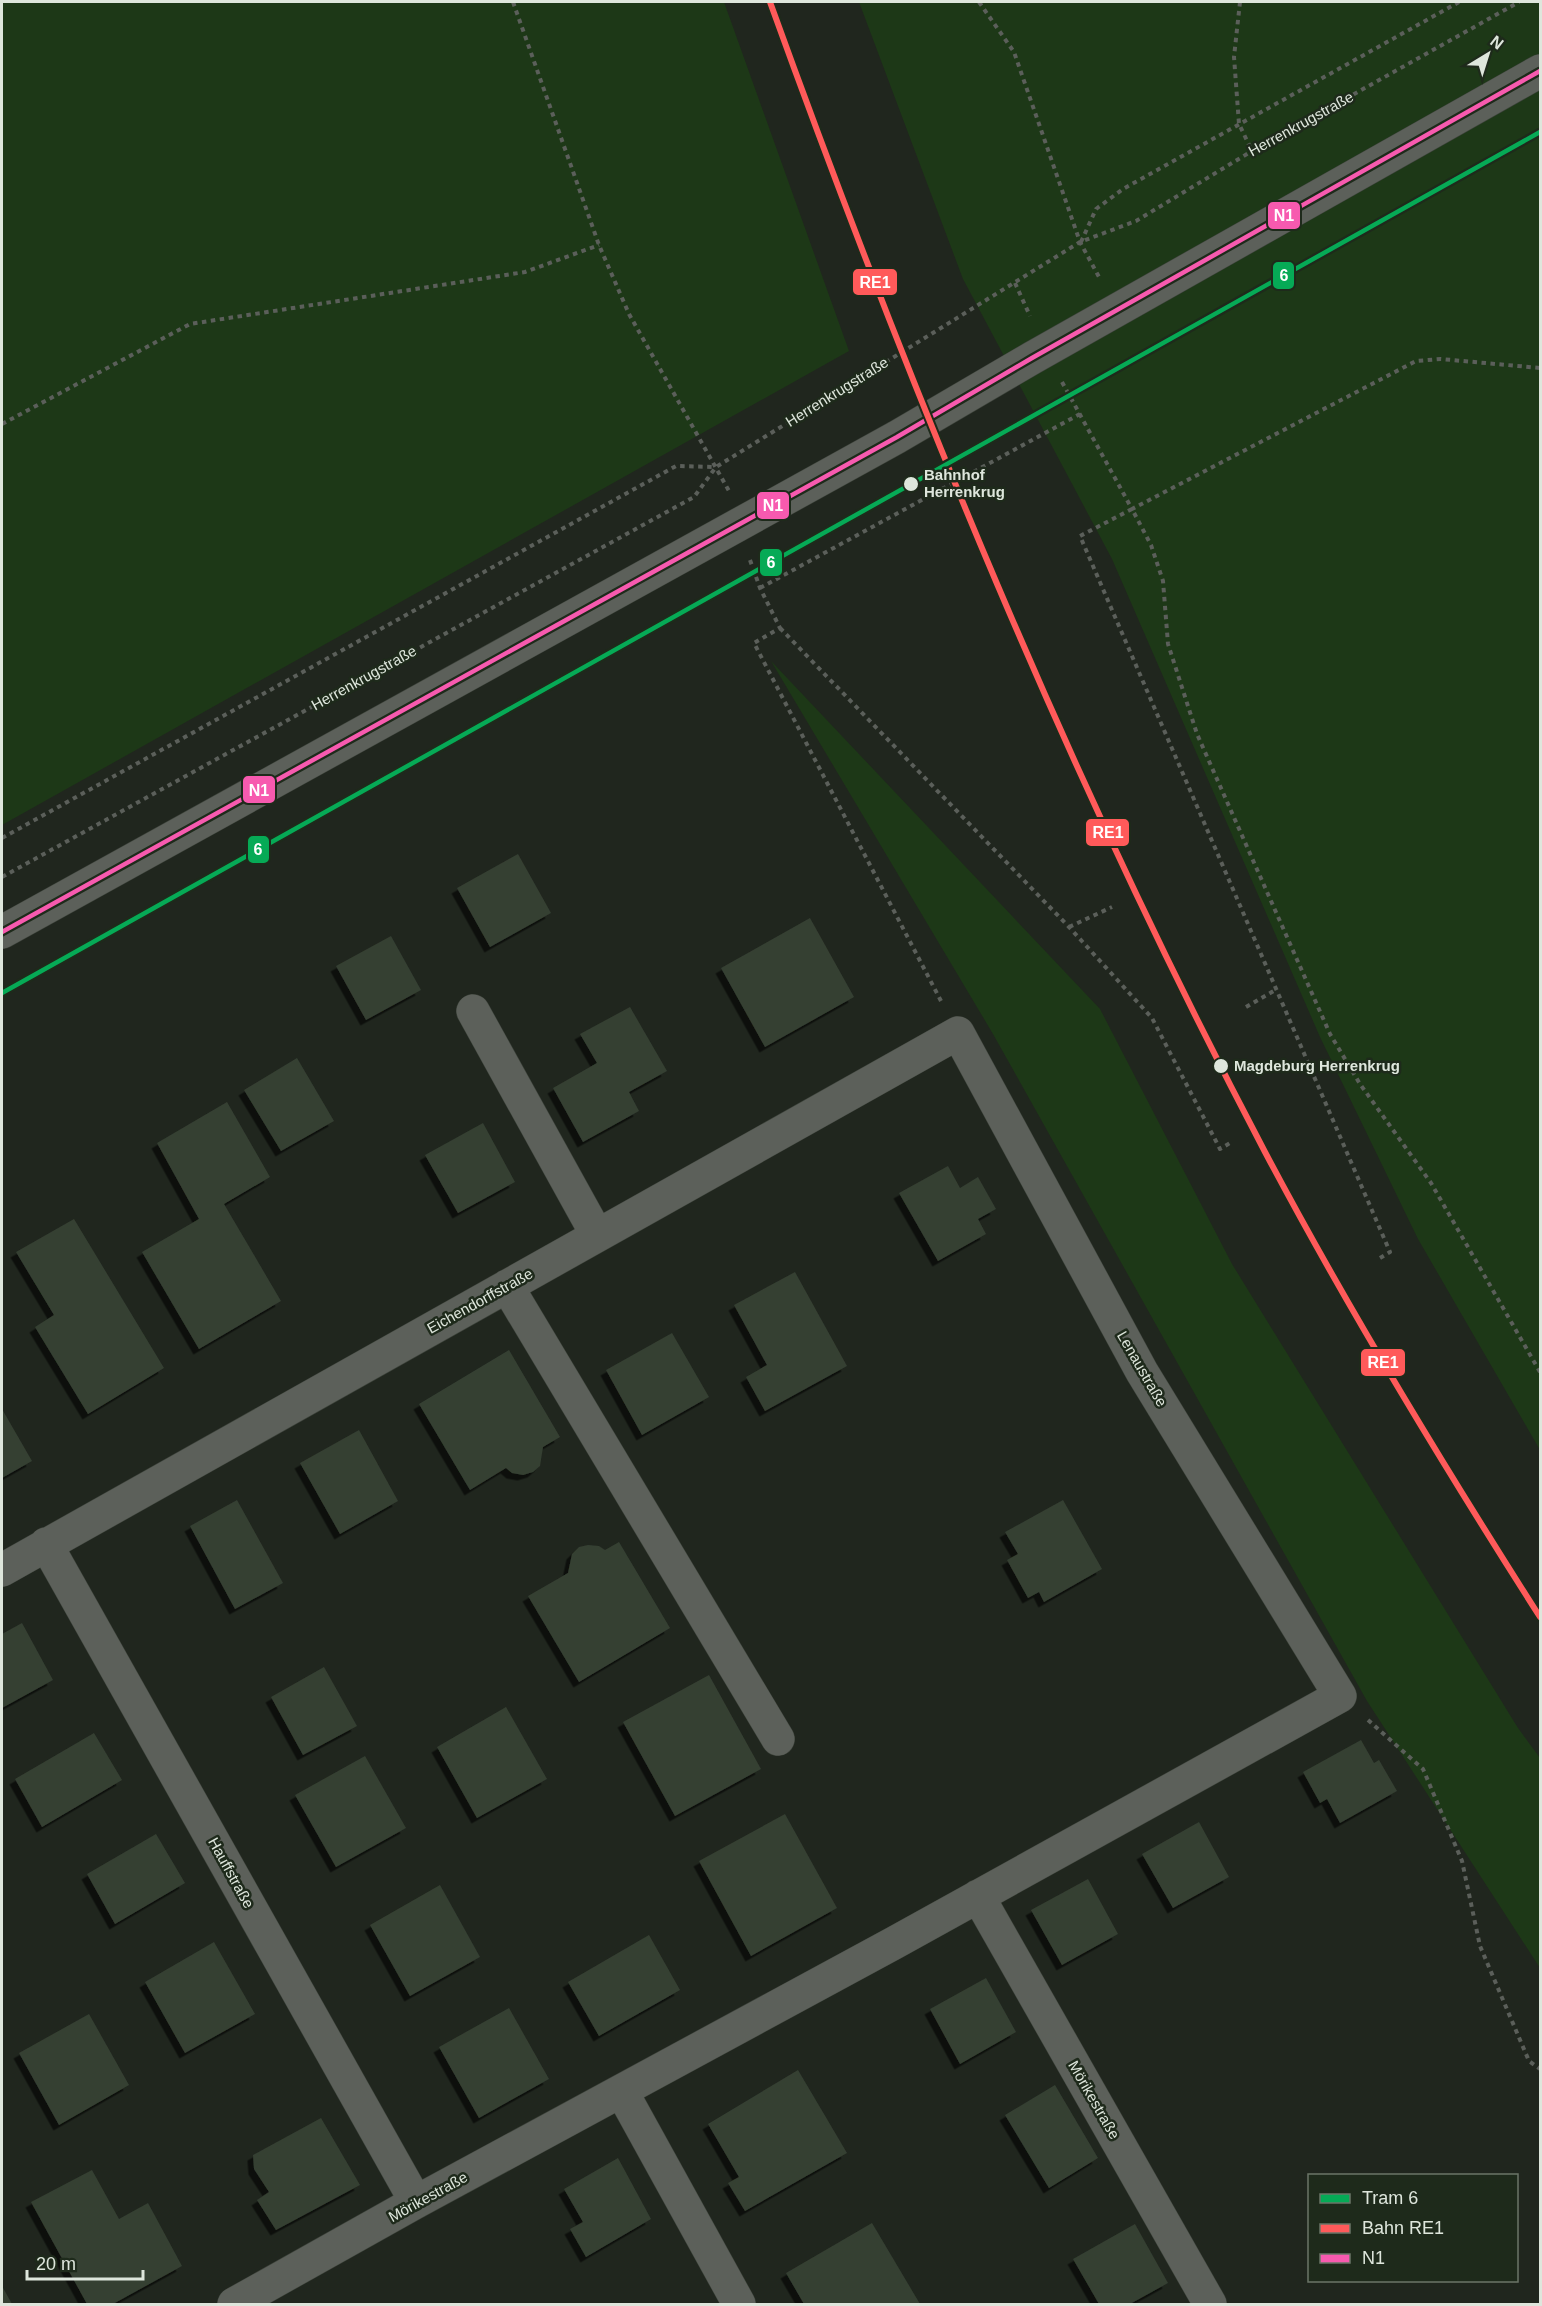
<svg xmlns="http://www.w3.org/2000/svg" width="1542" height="2306" viewBox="0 0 1542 2306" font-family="Helvetica,sans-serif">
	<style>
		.green { fill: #1d3817 }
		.building { fill: #353f32; filter: url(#shadow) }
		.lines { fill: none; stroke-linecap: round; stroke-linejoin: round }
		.minor-casing { stroke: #3c423a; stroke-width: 34 }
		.path { stroke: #5b5f5a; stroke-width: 4; stroke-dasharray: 4.5 4.5; stroke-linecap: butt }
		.minor { stroke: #5c605a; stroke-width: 33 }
		.bus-1-casing { stroke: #1e2a1b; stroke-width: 9 }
		.bus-1 { stroke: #f75aaf; stroke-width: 4.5 }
		.rail-1-casing { stroke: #1e2a1b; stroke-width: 10 }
		.rail-1 { stroke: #ff5a5a; stroke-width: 6 }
		.tram-1-casing { stroke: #1e2a1b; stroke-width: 9 }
		.tram-1 { stroke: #06aa56; stroke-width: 4.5 }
		.stop-dot { fill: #dee6dc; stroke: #1e2a1b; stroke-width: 2 }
		.labels { text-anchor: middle; stroke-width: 5; stroke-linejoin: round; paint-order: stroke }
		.street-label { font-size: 15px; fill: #dee6dc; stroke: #1e2a1b }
		.stop-label { font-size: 15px; font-weight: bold; fill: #dee6dc; stroke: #1e2a1b; text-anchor: start }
		.line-badge { stroke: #1e2a1b; stroke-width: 2 }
		.badge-label { font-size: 16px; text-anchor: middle; font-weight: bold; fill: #fff }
	</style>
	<defs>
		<filter id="shadow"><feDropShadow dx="-5.5" dy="5.5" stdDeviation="0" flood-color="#0009"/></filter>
	</defs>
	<rect width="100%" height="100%" fill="#20261e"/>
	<path class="green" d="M2,2h722l125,349 -847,474z
		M859,2h681v1448l-122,-211 -98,-202 -208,-478 -149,-280z
		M771,661l329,348 132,255 286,464 22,30v210l-173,-267 -374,-667z"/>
	<path class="building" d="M518,854l33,59 -61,34 -33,-59z
		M810,918l44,79 -89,50 -44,-79z
		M391,936l30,54 -55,30 -30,-54z
		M630,1007l37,64 -38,21 10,19 -56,31 -30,-54 44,-25 -17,-29z
		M297,1058l37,63 -53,30 -37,-61z
		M227,1102l43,75 -46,27 57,97 -82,48 -57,-97 57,-33 -42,-76z
		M483,1123l32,59 -57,31 -33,-58z
		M948,1166l12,22 18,-11 18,32 -18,10 8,15 -48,27 -39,-68z
		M74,1219l90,149 -76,46 -53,-87 19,-12 -38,-63z
		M795,1272l52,94 -82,45 -19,-34 21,-12 -33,-60z
		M672,1333l37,64 -67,38 -36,-65z
		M509,1350l51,87 -17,10 -3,19 -7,6 -10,3 -11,-2 -6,-5 -36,22 -51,-86z
		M2,1409l30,52 -30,17z
		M359,1430l39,71 -58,33 -40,-71z
		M237,1500l46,83 -48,26 -45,-83z
		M1063,1500l39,69 -58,33 -5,-10 -11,6 -21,-38 11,-6 -13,-22z
		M619,1542l51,86 -91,54 -51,-86 40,-23 4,-19 7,-7 9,-2 11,1 6,4z
		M22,1623l31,57 -51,28v-74z
		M324,1667l33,59 -54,29 -32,-58z
		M709,1675l52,94 -86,47 -52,-94z
		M506,1707l41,72 -70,39 -40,-71z
		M94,1733l28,47 -80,47 -27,-48z
		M1361,1740l13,23 5,-3 18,31 -57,32 -13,-24 -7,4 -17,-31z
		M365,1756l41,72 -70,39 -41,-72z
		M785,1814l52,94 -86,48 -52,-95z
		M1199,1822l30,55 -56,31 -31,-54z
		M156,1834l29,49 -70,41 -28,-50z
		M1088,1879l30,55 -56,31 -31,-55z
		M440,1885l40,72 -70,39 -40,-71z
		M649,1935l31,55 -81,46 -31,-54z
		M214,1942l41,72 -70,39 -40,-71z
		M986,1978l30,54 -56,32 -30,-55z
		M509,2008l40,71 -70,39 -40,-71z
		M89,2014l40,71 -70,40 -40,-72z
		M798,2070l49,83 -102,58 -17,-28 11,-6 -31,-53z
		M1055,2085l43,73 -49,30 -44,-73z
		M321,2118l39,67 -84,45 -19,-30 12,-8 -15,-23 -1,-14z
		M618,2158l33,61 -65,38 -16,-28 13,-7 -19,-33z
		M92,2170l27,49 29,-16 34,63 -69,38h-26l-56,-102z
		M872,2223l48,81h-116l-18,-31z
		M1135,2224l33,59 -38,21h-31l-26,-45z
		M2,2286l10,18h-10z"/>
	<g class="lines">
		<defs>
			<path id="minor" d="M2,932l895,-495 135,-79 508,-287
				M473,1011l124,224
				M507,1286l271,453
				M46,1544l370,658
				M2,1570l956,-537 184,339 198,324 -446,247 -478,259 -182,102
				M978,1896l232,408
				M622,2092l117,212"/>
		</defs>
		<use href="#minor" class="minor-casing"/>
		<path class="path" d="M513,2l86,243 30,69 100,177
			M979,2l35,50 66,190 19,35
			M1240,2l-6,55 5,67 13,27
			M1081,242l15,-33 27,-20 336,-187
			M1015,283l15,33
			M1062,382l70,127 284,-148 25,-2 99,9
			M2,424l188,-100 335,-52 74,-27
			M750,560l10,28 20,40 -26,15 187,358
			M760,588l320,-174
			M780,628l289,299 83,91 68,131 10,-6
			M2,838l674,-372 40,1
			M2,877l692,-380 22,-30 364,-225 56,-21 116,-70 267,-149
			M1069,927l43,-20
			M1246,1007l31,-18
			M1380,1258l10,-6 -310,-716 52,-27 19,36 12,36 5,63 29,90 133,300 30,50 71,99 109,189
			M1368,1720l55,49 39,92 18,85 49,115 11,8"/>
		<use href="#minor" class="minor"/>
		<defs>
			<path id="bus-1" d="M2,932l895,-495 135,-79 508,-287"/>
		</defs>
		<use href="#bus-1" class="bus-1-casing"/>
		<use href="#bus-1" class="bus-1"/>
		<defs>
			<path id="rail-1" d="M770,2c142,393 300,779 495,1150 84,159 178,313 275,465"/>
		</defs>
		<use href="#rail-1" class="rail-1-casing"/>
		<use href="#rail-1" class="rail-1"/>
		<defs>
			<path id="tram-1" d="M2,993l1538,-861"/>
		</defs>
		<use href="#tram-1" class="tram-1-casing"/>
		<use href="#tram-1" class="tram-1"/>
	</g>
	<g class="stop-dot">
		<circle cx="911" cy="484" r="8"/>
		<circle cx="1221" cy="1066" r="8"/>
	</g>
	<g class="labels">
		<g class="street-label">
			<text transform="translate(1301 124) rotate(-29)" y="5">Herrenkrugstraße</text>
			<text transform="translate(837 392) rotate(-32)" y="5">Herrenkrugstraße</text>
			<text transform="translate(364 678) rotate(-29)" y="5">Herrenkrugstraße</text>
			<text transform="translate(480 1301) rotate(-29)" y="5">Eichendorffstraße</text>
			<text transform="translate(1142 1369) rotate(60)" y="5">Lenaustraße</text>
			<text transform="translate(231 1873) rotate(61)" y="5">Hauffstraße</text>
			<text transform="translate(1094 2100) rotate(60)" y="5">Mörikestraße</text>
			<text transform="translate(428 2197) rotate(-29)" y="5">Mörikestraße</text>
		</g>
		<g class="stop-label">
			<text x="924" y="480">Bahnhof<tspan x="924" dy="17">Herrenkrug</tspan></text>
			<text x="1234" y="1071">Magdeburg Herrenkrug</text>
		</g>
	</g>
	<g class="line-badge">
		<rect x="1267" y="201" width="34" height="29" rx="6" fill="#f75aaf"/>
		<rect x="1272" y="261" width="23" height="29" rx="6" fill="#06aa56"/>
		<rect x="852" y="268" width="46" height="28" rx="6" fill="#ff5a5a"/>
		<rect x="756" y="491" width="34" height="29" rx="6" fill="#f75aaf"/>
		<rect x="759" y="548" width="24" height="29" rx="6" fill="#06aa56"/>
		<rect x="242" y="775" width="34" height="29" rx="6" fill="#f75aaf"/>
		<rect x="1085" y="818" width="45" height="29" rx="6" fill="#ff5a5a"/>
		<rect x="247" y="835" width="23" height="29" rx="6" fill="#06aa56"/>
		<rect x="1360" y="1348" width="46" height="29" rx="6" fill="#ff5a5a"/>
	</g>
	<g class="badge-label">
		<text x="1284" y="221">N1</text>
		<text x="1284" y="281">6</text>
		<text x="875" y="288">RE1</text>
		<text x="773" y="511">N1</text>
		<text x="771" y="568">6</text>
		<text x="259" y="796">N1</text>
		<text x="1108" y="838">RE1</text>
		<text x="258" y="855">6</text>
		<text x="1383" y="1368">RE1</text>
	</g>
	<rect width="1542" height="2306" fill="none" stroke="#dee6dc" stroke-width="6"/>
	<rect x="1308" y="2174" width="210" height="108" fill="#1e2a1b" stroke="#6b7568" stroke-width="1.5"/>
	<rect x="1320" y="2194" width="30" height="9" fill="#06aa56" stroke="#6b7568" stroke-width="1.5"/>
	<text x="1362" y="2204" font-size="18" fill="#dee6dc">Tram 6</text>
	<rect x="1320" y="2224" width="30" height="9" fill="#ff5a5a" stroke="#6b7568" stroke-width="1.5"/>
	<text x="1362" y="2234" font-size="18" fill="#dee6dc">Bahn RE1</text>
	<rect x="1320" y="2254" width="30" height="9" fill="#f75aaf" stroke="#6b7568" stroke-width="1.5"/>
	<text x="1362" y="2264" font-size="18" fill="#dee6dc">N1</text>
	<g transform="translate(1488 54) rotate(38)" stroke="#1e2a1b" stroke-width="4.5" paint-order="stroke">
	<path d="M0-4.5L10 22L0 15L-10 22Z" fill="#dee6dc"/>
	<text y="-9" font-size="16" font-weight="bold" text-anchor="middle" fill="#dee6dc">N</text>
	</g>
	<path d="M27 2270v9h116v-9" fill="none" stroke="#dee6dc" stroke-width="3"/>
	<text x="36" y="2270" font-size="18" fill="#dee6dc" stroke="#1e2a1b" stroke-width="4.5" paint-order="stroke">20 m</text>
</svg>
